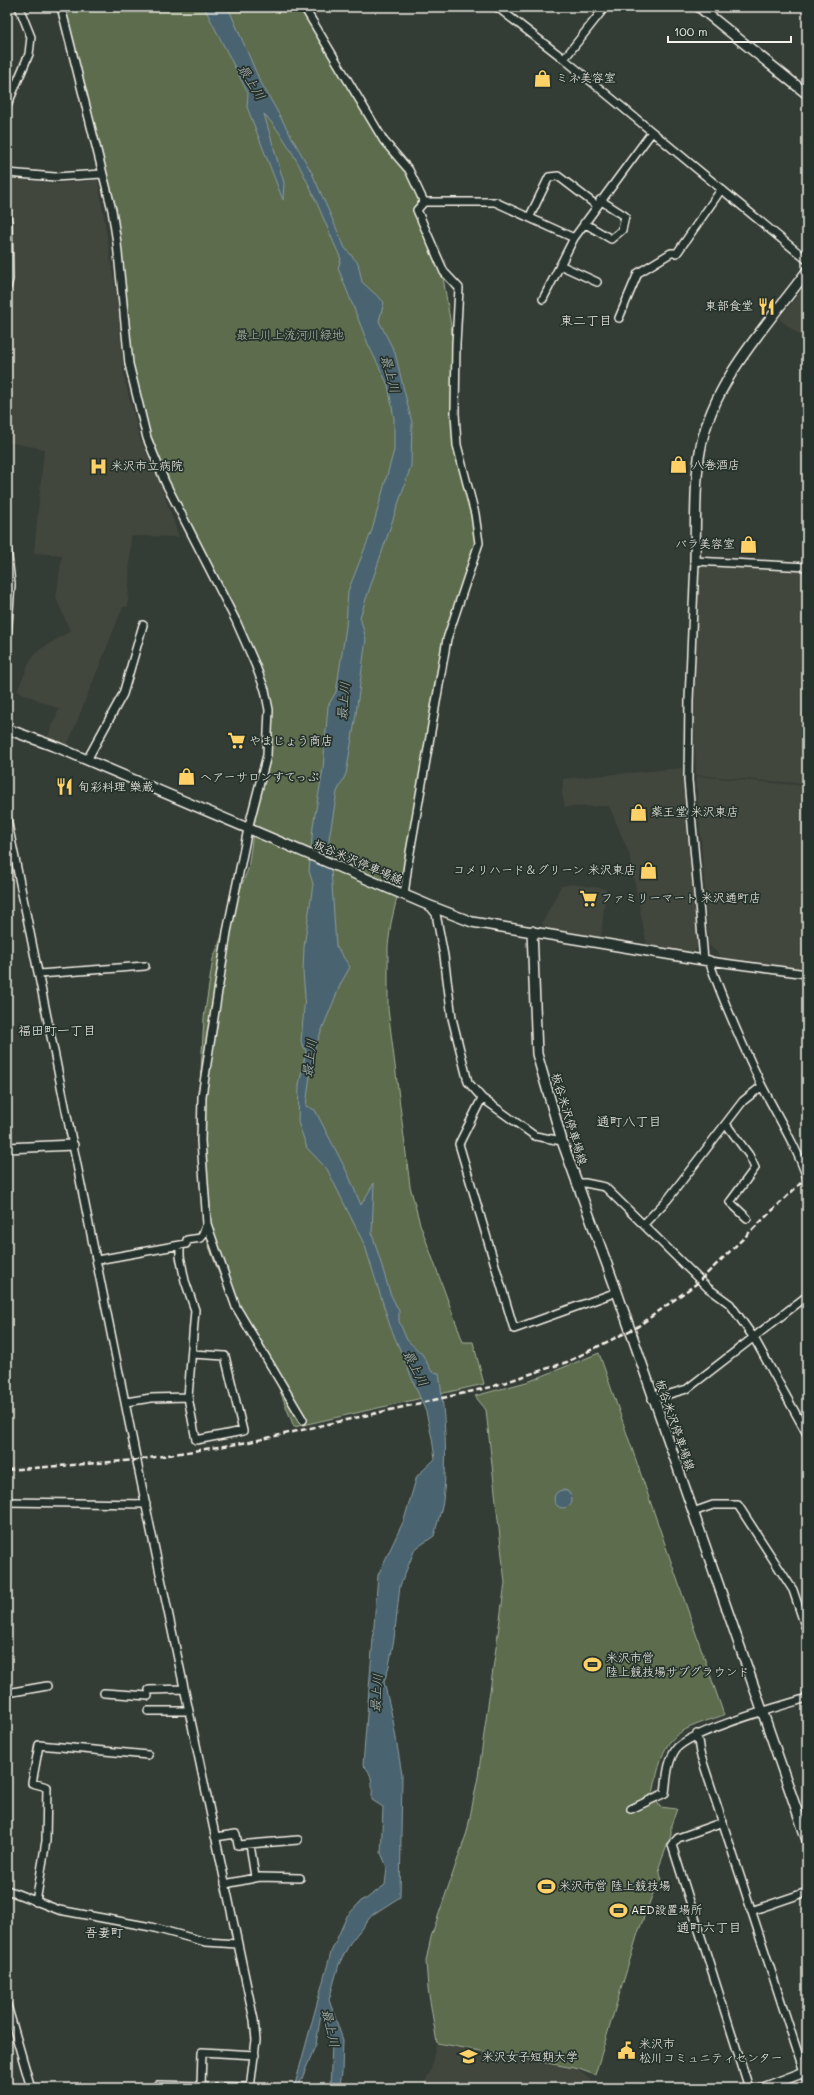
<svg xmlns="http://www.w3.org/2000/svg" width="814" height="2095" viewBox="0 0 814 2095" font-family="Mali,'Klee One',sans-serif">
	<style>
		.built { fill: #43463e }
		.green { fill: #5b6c4e; stroke: #a8ae9b }
		.water { fill: #4a646f; stroke: #8e9c9f }
		.lines { fill: none; stroke-linecap: round; stroke-linejoin: round }
		.street-casing { stroke: #f4f1e8; stroke-width: 10 }
		.secondary-casing { stroke: #f4f1e8; stroke-width: 12 }
		.street { stroke: #26332d; stroke-width: 7 }
		.secondary { stroke: #26332d; stroke-width: 9 }
		.rail { stroke: #f4f1e8; stroke-width: 2.5; stroke-dasharray: 6 3; stroke-linecap: butt }
		.labels { text-anchor: middle; stroke-width: 3.5; stroke-linejoin: round; paint-order: stroke }
		.poi-label { font-size: 12px; fill: #f4f1e8; stroke: #26332d; text-anchor: start }
		.park-label { font-size: 12px; fill: #b7bcaa; stroke: #26332d }
		.street-label { font-size: 12px; fill: #f4f1e8; stroke: #26332d }
		.water-label { font-size: 13px; font-style: italic; fill: #b0b9b8; stroke: #26332d }
		.neighbourhood-label { font-size: 13px; fill: #f4f1e8; stroke: #26332d }
	</style>
	<rect width="100%" height="100%" fill="#333c35"/>
	<filter id="ink" filterUnits="userSpaceOnUse"><feTurbulence type="fractalNoise" baseFrequency=".025" numOctaves="2"/><feDisplacementMap in="SourceGraphic" scale="8" xChannelSelector="R" yChannelSelector="G"/><feConvolveMatrix kernelMatrix="1 2 1 2 8 2 1 2 1" color-interpolation-filters="sRGB"/></filter>
	<g filter="url(#ink)">
		<path class="built" d="M21,179l32,5 45,-4 19,119 7,78 16,62 20,44 19,54 -48,-1 -3,70 -5,1 -56,139 -20,-8 12,-29 -42,-18 14,-32 8,-9 31,-19 -14,-33 6,-43 -28,-2 10,-104 -37,-7v-135l7,-32 -5,-95z
			M807,284v55l-1,1 -27,-21z
			M699,566l108,6v212l-111,-9 -2,-75z
			M682,768l5,64 12,115 -8,7 -44,-8 -18,-93 -20,-47 -44,1 -3,-13 1,-15z
			M696,776l111,10v185l-82,-11 -16,-15z
			M572,884l34,5 -5,49 -55,-9 -4,-5 19,-38z
			M436,2044l142,26 14,11 -6,7h-164l9,-19z"/>
		<path class="green" d="M63,7h239l80,137 25,30 14,27 -6,9 27,61 12,73 -2,69 24,129 -30,96 -41,225 -14,60 -3,23v63l22,177 10,38 43,118h10l11,42 -190,43 -19,-49 -43,-70 -24,-64 -11,-103 7,-123 9,-59 35,-90 7,-50 15,-64 3,-45 -16,-47 -99,-201 -13,-40 -13,-58 -13,-121z
			M599,1353l125,362c-55,18 -60,21 -71,79l7,13 17,2 -6,16v10l-12,32 4,19 -8,2 -17,45 -43,142 -16,-6 -142,-26 -9,-54 -2,-28 5,-24 36,-105 11,-55 27,-194 -19,-173 -11,-14 55,-15z"/>
		<path class="water" d="M204,7h24l31,72 53,94 33,75 13,15 4,19 22,20 -5,19 16,32 17,70 -1,43 -51,151 6,22 -11,82 -9,53 -9,18 -8,47 7,107 14,21 -9,16 -28,69 -7,54 9,4 33,64 13,31 13,-22 -2,50 18,60 9,18v10l8,19 15,14 10,18 7,1c6,42 9,85 4,128 -2,11 -6,23 -9,35l-19,13 -15,37 -6,53 -5,27 -5,16 9,38 9,55 -2,122 -28,18 -22,28 -11,21 -10,36 14,40 -1,33 -3,15h-9l2,-44 -5,-9 -1,-17 -4,-9 -6,35 -18,44h-4l37,-136 16,-36 16,-17h3l19,-14 2,-18 -6,-14 2,-46 -11,-7c0,-13 2,-26 -9,-35l15,-190 26,-55 13,-44 18,-17 -3,-21 -6,-26 -36,-86 -25,-80 -38,-77 -20,-21 -9,-26 1,-37 7,-34 -5,-9 4,-46 -2,-24 1,-25 9,-63 -4,-13 4,-45 10,-57 5,-63 8,-14 10,-65 2,-36 24,-61 22,-80v-32l-6,-33 -20,-41 -30,-76 3,-9c-21,-46 -42,-109 -77,-145l20,69 -1,17 -36,-93 1,-14z
			M554 1499a9 9 0 1 1 18 0a9 9 0 1 1-18 0Z"/>
		<g class="lines">
			<defs>
				<path id="street" d="M61,7l51,203 5,33 12,121 18,74 18,44 71,139 19,43 10,26 4,20 -2,45 -19,74 -21,103 -25,164 -1,45 6,83 29,83 67,113
					M304,7l80,134 25,29 15,32
					M497,7l67,52 243,201
					M564,59l41,-52
					M7,106l22,-52 2,-17 -12,-30
					M7,173l48,4 47,-3
					M424,202h71l79,36
					M7,204v18
					M530,216l19,-39 9,-1 38,29
					M584,223l27,16 11,-9 3,-14 -25,-16
					M560,265l37,17
					M7,287l2,-8 -1,-57
					M543,299l31,-61 78,-106
					M619,318l19,-45 33,-20h6l44,-63
					M7,548l4,36 -4,53
					M87,760l36,-66 20,-69
					M7,819l143,707 104,494 2,20 -6,48
					M404,895l4,-31 39,-225 32,-96 -4,-29 -18,-69 -2,-32 1,-69 3,-56 -15,-16 -27,-62 7,-8
					M429,905l7,9 8,42 8,62 16,64 14,16 53,38 27,5
					M704,960l-16,-180 1,-80 6,-139 112,6
					M39,974l106,-8
					M807,974l-98,-13c15,42 33,83 52,123 16,32 35,61 46,94
					M482,1098l-23,46 55,185 103,-37
					M726,1124l23,31 6,13 -25,34 17,16
					M576,1183h9l20,4 103,101 22,16 24,34 53,96
					M644,1224l24,-25 75,-98 19,-15
					M180,1245v11l5,25 10,29 -7,87
					M97,1260l89,-16 1,-4 14,-2 6,-14
					M652,1399l35,-10 120,-93
					M126,1402l25,-4 37,-1 8,43 47,-9 -18,-75 -33,-2
					M7,1502l139,2
					M693,1512l20,-7h25l55,85 14,42
					M149,1690l35,-1
					M7,1693l40,-7
					M104,1693l44,3
					M148,1711h41
					M697,1734l3,19 107,328
					M631,1809l34,-16c2,-15 2,-31 11,-44 14,-18 105,-43 131,-51
					M723,1822l-45,16 -6,7 77,243
					M215,1837l21,-3 2,11 60,-5
					M250,1844l5,33
					M225,1884l35,-7 40,1
					M7,1890l52,20 92,17 55,15 31,2
					M36,1902l10,-61 1,-54 -15,-4 7,-38 109,10
					M751,1911l56,-19
					M7,2005l24,83
					M157,2085l93,2
					M201,2086l1,-34 53,3"/>
				<path id="secondary" d="M699,7l108,87
					M695,561c1,-35 -1,-80 6,-115 13,-66 67,-122 106,-175
					M7,729l52,19 369,157 44,17 237,39
					M532,931l5,123 25,87 55,151 190,548
					M7,1148l66,-3
					M763,2088l44,-17"/>
			</defs>
			<use href="#street" class="street-casing"/>
			<use href="#secondary" class="secondary-casing"/>
			<use href="#street" class="street"/>
			<use href="#secondary" class="secondary"/>
			<path class="rail" d="M7,1470l130,-10 112,-18 242,-55 76,-25 70,-35 59,-43 111,-107"/>
		</g>
	</g>
	<defs>
		<symbol id="shop-bare" viewBox="-9 -9 18 18"><path d="M-5-2.5h2.3a2.7 3.5 0 0 1 5.4 0H5L5.5 6h-11ZM-1.5-2.5h3a1.5 2.3 0 0 0-3 0Z" fill="#ffd166" stroke="#26332d" stroke-width="2.5" paint-order="stroke"/></symbol>
		<symbol id="restaurant-bare" viewBox="-9 -9 18 18"><path d="M-5-6h1v4h1v-4h1v4h1v-4h1v5L-1.5 .5V6h-2V.5L-5-1ZM5-6V6H3V1.5H1.5Q1.5-4 5-6Z" fill="#ffd166" stroke="#26332d" stroke-width="2.5" paint-order="stroke"/></symbol>
		<symbol id="hospital-bare" viewBox="-9 -9 18 18"><path d="M-5-5h3v3.5h4V-5h3V5h-3V1.5h-4V5h-3Z" fill="#ffd166" stroke="#26332d" stroke-width="2.5" paint-order="stroke"/></symbol>
		<symbol id="supermarket-bare" viewBox="-9 -9 18 18"><path d="M-6-5.5h2.5l.6 2H6L4.5 2H-2.5L-4.4-4H-6ZM-1.5 3.2a1.3 1.3 0 1 0 .1 0ZM3 3.2a1.3 1.3 0 1 0 .1 0Z" fill="#ffd166" stroke="#26332d" stroke-width="2.5" paint-order="stroke"/></symbol>
		<symbol id="stadium-bare" viewBox="-9 -9 18 18"><path d="M0-5a6.5 5 0 1 0 0 10a6.5 5 0 1 0 0-10ZM-3.5-1.8h7v3.6h-7Z" fill="#ffd166" stroke="#26332d" stroke-width="2.5" paint-order="stroke"/></symbol>
		<symbol id="civic-bare" viewBox="-9 -9 18 18"><path d="M-.6-6.5H3V-4.5H.6V-3L4-1V1h2V6H-6V1h2V-1L-.6-3ZM-1.2 2.5V6h2.4V2.5Z" fill="#ffd166" stroke="#26332d" stroke-width="2.5" paint-order="stroke"/></symbol>
		<symbol id="university-bare" viewBox="-9 -9 18 18"><path d="M0-5L7-2L0 1L-7-2ZM-4 1L0 2.5L4 1V4Q0 6-4 4Z" fill="#ffd166" stroke="#26332d" stroke-width="2.5" paint-order="stroke"/></symbol>
	</defs>
	<g fill-rule="evenodd">
		<use href="#shop-bare" x="530" y="66" width="25" height="25"/>
		<use href="#restaurant-bare" x="754" y="294" width="25" height="25"/>
		<use href="#shop-bare" x="666" y="452" width="25" height="25"/>
		<use href="#hospital-bare" x="86" y="454" width="25" height="25"/>
		<use href="#shop-bare" x="736" y="532" width="25" height="25"/>
		<use href="#supermarket-bare" x="224" y="728" width="25" height="25"/>
		<use href="#shop-bare" x="174" y="764" width="25" height="25"/>
		<use href="#restaurant-bare" x="52" y="774" width="25" height="25"/>
		<use href="#shop-bare" x="626" y="800" width="25" height="25"/>
		<use href="#shop-bare" x="636" y="858" width="25" height="25"/>
		<use href="#supermarket-bare" x="576" y="886" width="25" height="25"/>
		<use href="#stadium-bare" x="580" y="1652" width="25" height="25"/>
		<use href="#stadium-bare" x="534" y="1874" width="25" height="25"/>
		<use href="#stadium-bare" x="606" y="1898" width="25" height="25"/>
		<use href="#civic-bare" x="614" y="2038" width="25" height="25"/>
		<use href="#university-bare" x="456" y="2044" width="25" height="25"/>
	</g>
	<g class="labels">
		<g class="poi-label">
			<text x="556" y="82">ミネ美容室</text>
			<text x="753" y="310" text-anchor="end">東部食堂</text>
			<text x="692" y="469">八巻酒店</text>
			<text x="111" y="470">米沢市立病院</text>
			<text x="735" y="548" text-anchor="end">バラ美容室</text>
			<text x="249" y="745">やまじょう商店</text>
			<text x="200" y="781">ヘアーサロンすてっぷ</text>
			<text x="78" y="791">旬彩料理 樂蔵</text>
			<text x="651" y="816">薬王堂 米沢東店</text>
			<text x="636" y="874" text-anchor="end">コメリハード＆グリーン 米沢東店</text>
			<text x="601" y="902">ファミリーマート 米沢通町店</text>
			<text x="606" y="1662">米沢市営<tspan x="606" dy="14">陸上競技場サブグラウンド</tspan></text>
			<text x="559" y="1890">米沢市営 陸上競技場</text>
			<text x="631" y="1914">AED設置場所</text>
			<text x="639" y="2048">米沢市<tspan x="639" dy="14">松川コミュニティセンター</tspan></text>
			<text x="482" y="2061">米沢女子短期大学</text>
		</g>
		<g class="park-label">
			<text x="290" y="339">最上川上流河川緑地</text>
		</g>
		<g class="street-label">
			<text transform="translate(358 862) rotate(23)" y="4">板谷米沢停車場線</text>
			<text transform="translate(569 1119) rotate(73)" y="4">板谷米沢停車場線</text>
			<text transform="translate(675 1425) rotate(71)" y="4">板谷米沢停車場線</text>
		</g>
		<g class="water-label">
			<text transform="translate(252 82) rotate(58)" y="5">最上川</text>
			<text transform="translate(391 374) rotate(75)" y="5">最上川</text>
			<text transform="translate(343 701) rotate(-85)" y="5">最上川</text>
			<text transform="translate(309 1058) rotate(-83)" y="5">最上川</text>
			<text transform="translate(416 1368) rotate(63)" y="5">最上川</text>
			<text transform="translate(376 1693) rotate(-86)" y="5">最上川</text>
			<text transform="translate(331 2028) rotate(77)" y="5">最上川</text>
		</g>
		<g class="neighbourhood-label">
			<text x="586" y="325">東二丁目</text>
			<text x="57" y="1035">福田町一丁目</text>
			<text x="629" y="1126">通町八丁目</text>
			<text x="709" y="1932">通町六丁目</text>
			<text x="104" y="1937">吾妻町</text>
		</g>
	</g>
	<rect width="814" height="2095" fill="none" stroke="#26332d" stroke-width="24"/>
	<rect x="12" y="12" width="790" height="2071" fill="none" stroke="#f4f1e8" stroke-width="1.5" filter="url(#ink)"/>
	<path d="M668 36v6h123v-6" fill="none" stroke="#f4f1e8" stroke-width="2"/>
	<text x="674" y="36" font-size="12" fill="#f4f1e8" stroke="#26332d" stroke-width="3" paint-order="stroke">100 m</text>
</svg>
